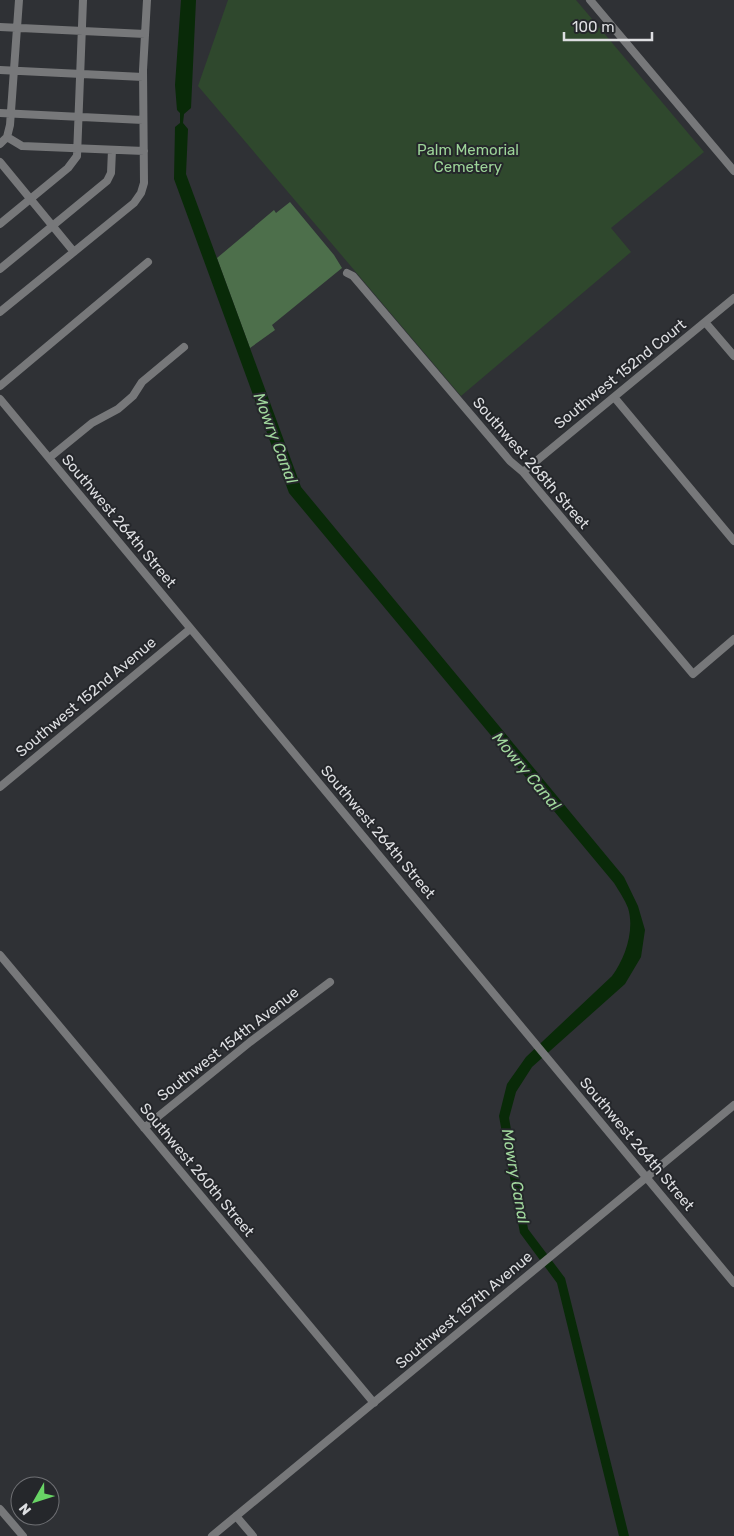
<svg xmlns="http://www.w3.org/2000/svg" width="734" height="1536" viewBox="0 0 734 1536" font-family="Rubik,sans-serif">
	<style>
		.green { fill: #2f482d }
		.forest { fill: #4d6f4b }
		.water { fill: #092a08 }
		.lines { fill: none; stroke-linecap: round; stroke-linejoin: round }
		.minor { stroke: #77787a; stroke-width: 8 }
		.labels { text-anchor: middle; stroke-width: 4; stroke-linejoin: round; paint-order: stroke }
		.park-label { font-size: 15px; fill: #9cd398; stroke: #25272b }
		.street-label { font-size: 15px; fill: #dddee1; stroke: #25272b }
		.water-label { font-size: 16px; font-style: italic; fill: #a1d89d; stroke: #25272b }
	</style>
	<rect width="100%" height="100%" fill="#2f3135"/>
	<path class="green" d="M228,0h348l128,152 -93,76 20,24 -170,144 -263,-310z"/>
	<path class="forest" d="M290,202l44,53 8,13 -70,57 3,5 -25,18 -33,-90 57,-48 2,3z"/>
	<path class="water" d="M181,0h15l-5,108 -7,6 -1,9 5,6 -2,45 115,313 323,390 14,29 7,24 -4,27 -16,27 -93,83 -16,25 -7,26 19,111 37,49 64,258h-10l-62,-253 -37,-50 -21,-117 8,-32 19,-27 86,-81c13,-17 23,-46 16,-68 -3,-8 -9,-17 -14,-25l-325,-390 -115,-314 1,-52 5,-4v-10l-3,-3 -2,-25z"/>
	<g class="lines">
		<path class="minor" d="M590,0l144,171
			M0,27l145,7
			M0,70l143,7
			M0,113l143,7
			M7,137l15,9 122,5
			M0,144l7,-7 3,-12 9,-125
			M0,162l74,90
			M0,224l68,-56 9,-12 6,-156
			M0,269l107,-88 4,-8 1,-23
			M347,273l6,3 157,185 13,11 170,202 41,-35
			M0,312l134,-109 7,-10 3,-10 -1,-113 4,-70
			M705,322l29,34
			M0,386l148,-124
			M614,397l120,144
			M0,399l734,884
			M49,458l43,-35 26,-14 15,-13 9,-14 42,-35
			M523,472l211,-174
			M0,787l190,-158
			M0,955l374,448
			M144,1128l106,-86 80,-60
			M0,1509l23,27
			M236,1516l17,20
			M212,1536l522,-431"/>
	</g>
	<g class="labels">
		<g class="park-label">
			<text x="468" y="155">Palm Memorial<tspan x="468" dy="17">Cemetery</tspan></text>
		</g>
		<g class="street-label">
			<text transform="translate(620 374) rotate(-39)" y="5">Southwest 152nd Court</text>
			<text transform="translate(531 463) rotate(49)" y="5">Southwest 268th Street</text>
			<text transform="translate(119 521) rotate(50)" y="5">Southwest 264th Street</text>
			<text transform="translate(86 697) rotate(-40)" y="5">Southwest 152nd Avenue</text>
			<text transform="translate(378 832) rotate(50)" y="5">Southwest 264th Street</text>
			<text transform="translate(228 1044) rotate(-38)" y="5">Southwest 154th Avenue</text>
			<text transform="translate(637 1144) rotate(50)" y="5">Southwest 264th Street</text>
			<text transform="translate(197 1170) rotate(50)" y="5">Southwest 260th Street</text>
			<text transform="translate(464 1310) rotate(-40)" y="5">Southwest 157th Avenue</text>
		</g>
		<g class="water-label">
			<text transform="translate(276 438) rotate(69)" y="6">Mowry Canal</text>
			<text transform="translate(527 771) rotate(50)" y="6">Mowry Canal</text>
			<text transform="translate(516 1176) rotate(80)" y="6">Mowry Canal</text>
		</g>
	</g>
	<g transform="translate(35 1501) rotate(231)"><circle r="24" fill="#25272b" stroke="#6f7074"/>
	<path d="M0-4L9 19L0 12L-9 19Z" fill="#68d465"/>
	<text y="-8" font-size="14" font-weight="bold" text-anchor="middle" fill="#dddee1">N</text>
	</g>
	<path d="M564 32v8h88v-8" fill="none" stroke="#dddee1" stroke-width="2.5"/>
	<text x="572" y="32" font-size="15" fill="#dddee1" stroke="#25272b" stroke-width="4" paint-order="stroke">100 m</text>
</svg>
